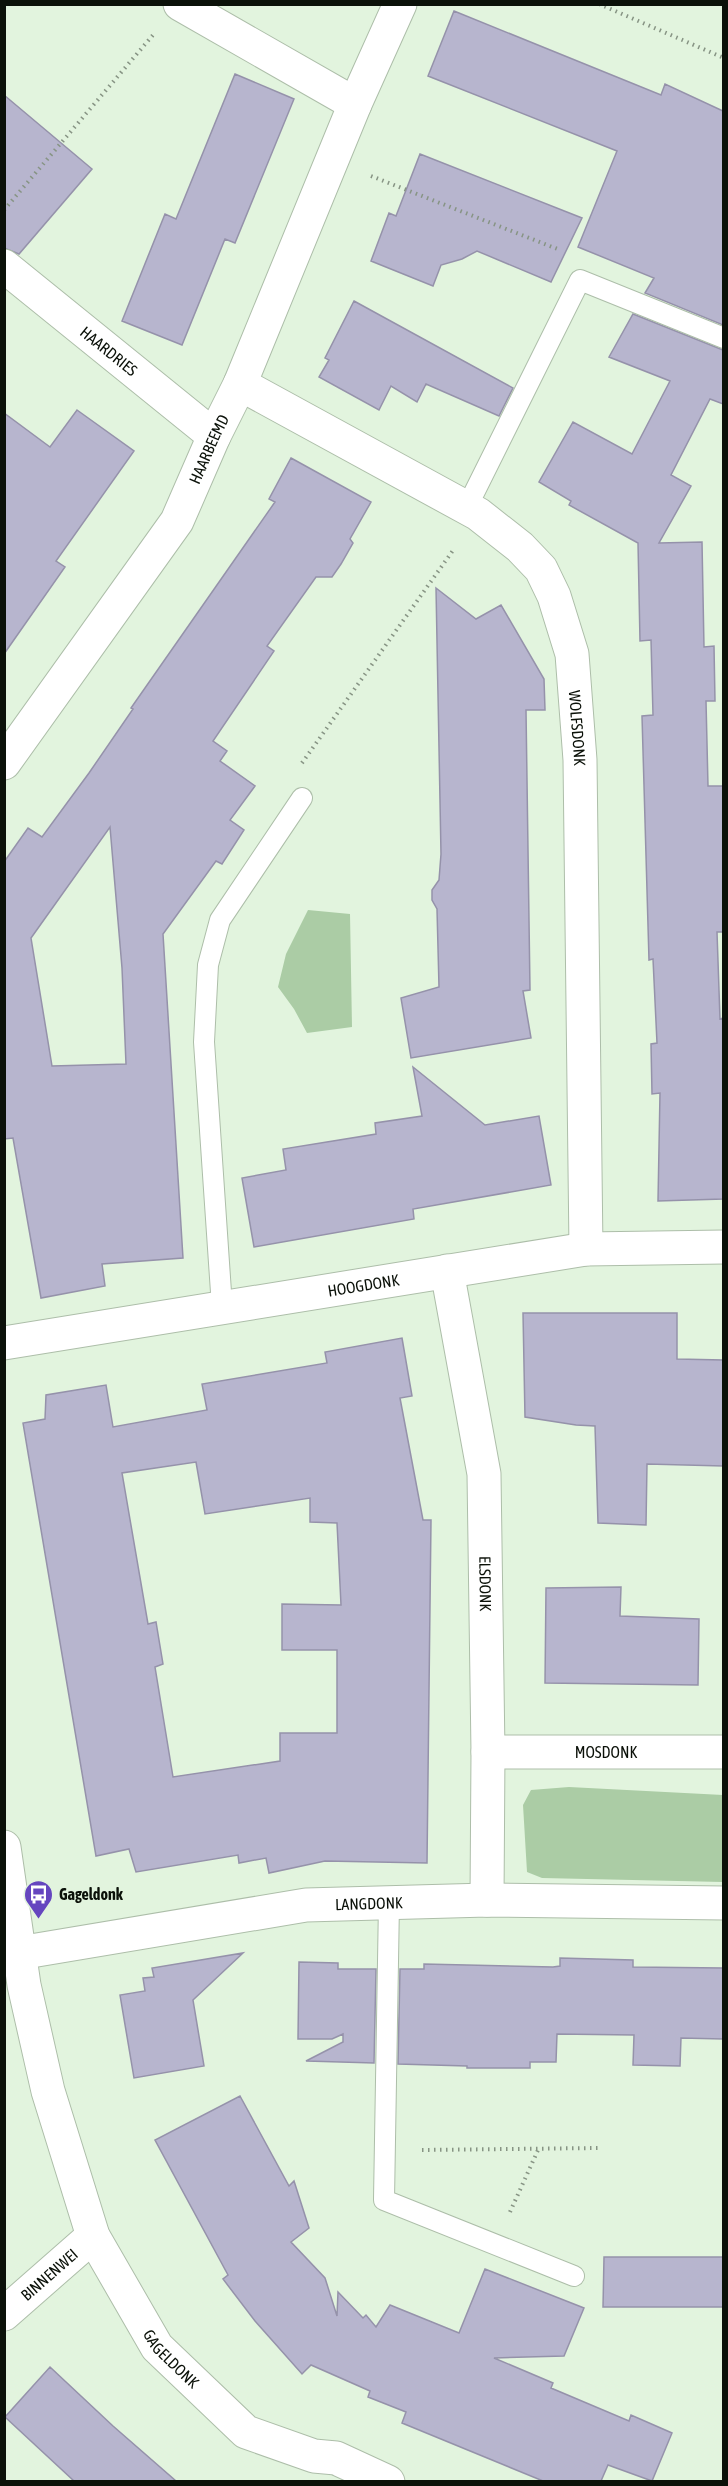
<svg xmlns="http://www.w3.org/2000/svg" width="728" height="2486" viewBox="0 0 728 2486" font-family="'Asap Condensed',sans-serif">
	<style>
		.green { fill: #abcca5 }
		.building { fill: #b7b5ce; stroke: #9592aa; stroke-width: 1.5; fill-rule: evenodd }
		.lines { fill: none; stroke-linecap: round; stroke-linejoin: round }
		.service-casing { stroke: #adbea9; stroke-width: 22 }
		.minor-casing { stroke: #adbea9; stroke-width: 35 }
		.path { stroke: #879484; stroke-width: 4; stroke-dasharray: 1.5 4.5; stroke-linecap: butt }
		.service { stroke: #fff; stroke-width: 20 }
		.minor { stroke: #fff; stroke-width: 33 }
		.labels { text-anchor: middle; stroke-width: 4.5; stroke-linejoin: round; paint-order: stroke }
		.street-label { font-size: 16px; fill: #0b1109; stroke: #e2f4de }
		.poi-label { font-size: 16px; font-weight: bold; fill: #0b1109; stroke: #e2f4de; text-anchor: start }
	</style>
	<rect width="100%" height="100%" fill="#e2f4de"/>
	<path class="green" d="M308,910l42,4 2,113 -45,6 -13,-24 -16,-22 8,-33z
		M569,1787l154,8v87l-181,-4 -15,-6 -4,-67 8,-15z"/>
	<path class="building" d="M454,11l207,84 4,-11 58,27v214l-78,-32 9,-15 -76,-31 39,-96 -189,-75z
		M235,74l59,25 -59,144 -10,-4 -43,106 -60,-24 43,-107 11,5z
		M4,95l88,74 -73,85 -15,-6z
		M420,154l162,64 -31,64 -74,-31 -15,8 -21,6 -8,21 -62,-25 18,-48 7,3z
		M354,301l159,87 -14,28 -73,-32 -9,18 -26,-16 -12,24 -60,-33 10,-17 -4,-2z
		M633,314l90,36v54l-13,-5 -39,76 20,11 -32,57 43,-1 2,105 10,-1 1,55h-9l2,85h15v146h-6l3,87 3,-1v181l-65,2 2,-108 -8,1 -1,-50 6,-1 -4,-84 -4,1 -7,-244 11,-1 -2,-75 -11,1 -2,-98 -69,-38 2,-4 -32,-19 34,-60 59,32 38,-73 -61,-24z
		M77,410l57,41 -78,110 9,6 -61,87v-241l46,34z
		M291,458l80,44 -21,37 3,4 -12,21 -9,13h-16l-49,69 7,5 -61,90 14,10 -7,10 35,25 -25,34 14,10 -22,34 -6,-3 -53,73 20,324 -81,6 3,22 -64,12 -28,-160 -9,1v-277l24,-34 14,9 47,-64 44,-64 -2,-1 144,-206 -6,-3zM110,827l12,141 4,96 -74,2 -21,-128z
		M436,588l40,31 25,-14 43,74 1,31h-19l4,280 -7,1 8,47 -120,20 -10,-60 38,-11 -2,-78 -5,-9v-10l7,-10 2,-26z
		M413,1067l72,58 54,-9 12,69 -138,24 1,10 -160,28 -12,-69 44,-8 -3,-21 93,-15 -1,-11 47,-7z
		M523,1313h154v46l46,1v106l-76,-2 -1,61 -48,-2 -3,-97 -19,-1 -51,-8z
		M402,1338l10,58 -12,2 23,122h8l-4,343 -102,-2 -56,12 -3,-15 -27,5 -1,-8 -102,17 -7,-23 -33,7 -73,-433 22,-4 1,-24 60,-10 7,42 94,-17 -5,-26 125,-21 -2,-11zM196,1462l9,52 105,-16v24l27,1 4,82 -59,-1v46h55v83h-57v28l-107,16 -18,-110 8,-3 -7,-42 -8,2 -26,-151z
		M621,1587l-1,29 79,3 -1,66 -153,-2 1,-95z
		M243,1953l-50,47 11,66 -70,12 -14,-83 25,-4 -2,-13 11,-1 -2,-9z
		M560,1958l73,2v7l90,1v71l-42,-1 -1,28 -47,-1 1,-30 -77,-1 -1,28h-26v6h-63v-2l-69,-2 2,-95h24v-5l129,3 7,-1z
		M299,1962l39,1v6h38l-2,94 -68,-2 37,-19v-8l-11,5h-34z
		M240,2096l49,90 5,-5 15,47 -18,14 34,36 12,38 1,-24 25,26 3,-3 10,12 14,-22 69,28 26,-64 99,39 -20,48 -70,2 59,25 -2,5 78,33 2,-6 41,18 -20,48 -44,-16 -7,16h-58l-141,-58 4,-11 -38,-15 2,-6 -59,-26 -9,9 -47,-53 -32,-42 5,-4 -73,-135z
		M604,2257h119v50h-120z
		M50,2367l63,59 63,55h-102l-69,-64z"/>
	<g class="lines">
		<defs>
			<path id="service" d="M467,507l113,-227 144,58
				M222,1307l-18,-265 4,-77 12,-45 82,-122
				M389,1902l-5,298 190,76"/>
			<g id="minor">
				<path d="M180,4l175,100"/>
				<path id="s1" d="M4,266l210,170"/>
				<path id="s2" d="M240,384l238,130 42,33 21,22 13,27 18,58 8,106 6,489"/>
				<path id="s3" d="M4,763l173,-242 37,-85 26,-52 115,-280 45,-100"/>
				<path id="s4" d="M447,1271l37,203 4,278 -1,148"/>
				<path id="s5" d="M4,1343l582,-94 138,-2"/>
				<path id="s6" d="M488,1752h236"/>
				<path id="s7" d="M4,1847l20,138 24,106 45,145 64,111 89,85 68,24 22,2 52,24"/>
				<path id="s8" d="M19,1953l287,-48 181,-5 237,3"/>
				<path id="s9" d="M4,2314l89,-78"/>
			</g>
		</defs>
		<use href="#service" class="service-casing"/>
		<use href="#minor" class="minor-casing"/>
		<path class="path" d="M599,4l125,54
			M371,176l189,74
			M4,210l149,-175
			M302,763l152,-214
			M422,2150l177,-2
			M510,2212l28,-62"/>
		<use href="#service" class="service"/>
		<use href="#minor" class="minor"/>
	</g>
	<defs>
		<symbol id="bus-pin" viewBox="-11 -11 22 30"><path d="M0 17L-7.5 6A9.5 9.5 0 1 1 7.5 6Z" fill="#6546bf" stroke="#e2f4de"/><path d="M-5-6H5V4H4V6H2V4H-2V6H-4V4H-5ZM-3.5-4V0h7V-4ZM-3.5 1.2v1.5H-2V1.2ZM2 1.2v1.5H3.5V1.2Z" fill="#fff"/></symbol>
	</defs>
	<g fill-rule="evenodd">
		<use href="#bus-pin" x="22" y="1878" width="33" height="45"/>
	</g>
	<g class="labels">
		<g class="street-label">
			<text dy="6" stroke="none"><textPath href="#s1" startOffset="135">HAARDRIES</textPath></text>
			<text dy="6" stroke="none"><textPath href="#s3" startOffset="376">HAARBEEMD</textPath></text>
			<text dy="6" stroke="none"><textPath href="#s2" startOffset="520">WOLFSDONK</textPath></text>
			<text dy="6" stroke="none"><textPath href="#s5" startOffset="364">HOOGDONK</textPath></text>
			<text dy="6" stroke="none"><textPath href="#s4" startOffset="316">ELSDONK</textPath></text>
			<text dy="6" stroke="none"><textPath href="#s6" startOffset="118">MOSDONK</textPath></text>
			<text dy="6" stroke="none"><textPath href="#s8" startOffset="354">LANGDONK</textPath></text>
			<text dy="6" stroke="none"><textPath href="#s9" startOffset="60">BINNENWEI</textPath></text>
			<text dy="6" stroke="none"><textPath href="#s7" startOffset="546">GAGELDONK</textPath></text>
		</g>
		<g class="poi-label">
			<text x="59" y="1900">Gageldonk</text>
		</g>
	</g>
	<rect width="728" height="2486" fill="none" stroke="#0b1109" stroke-width="12"/>
</svg>
